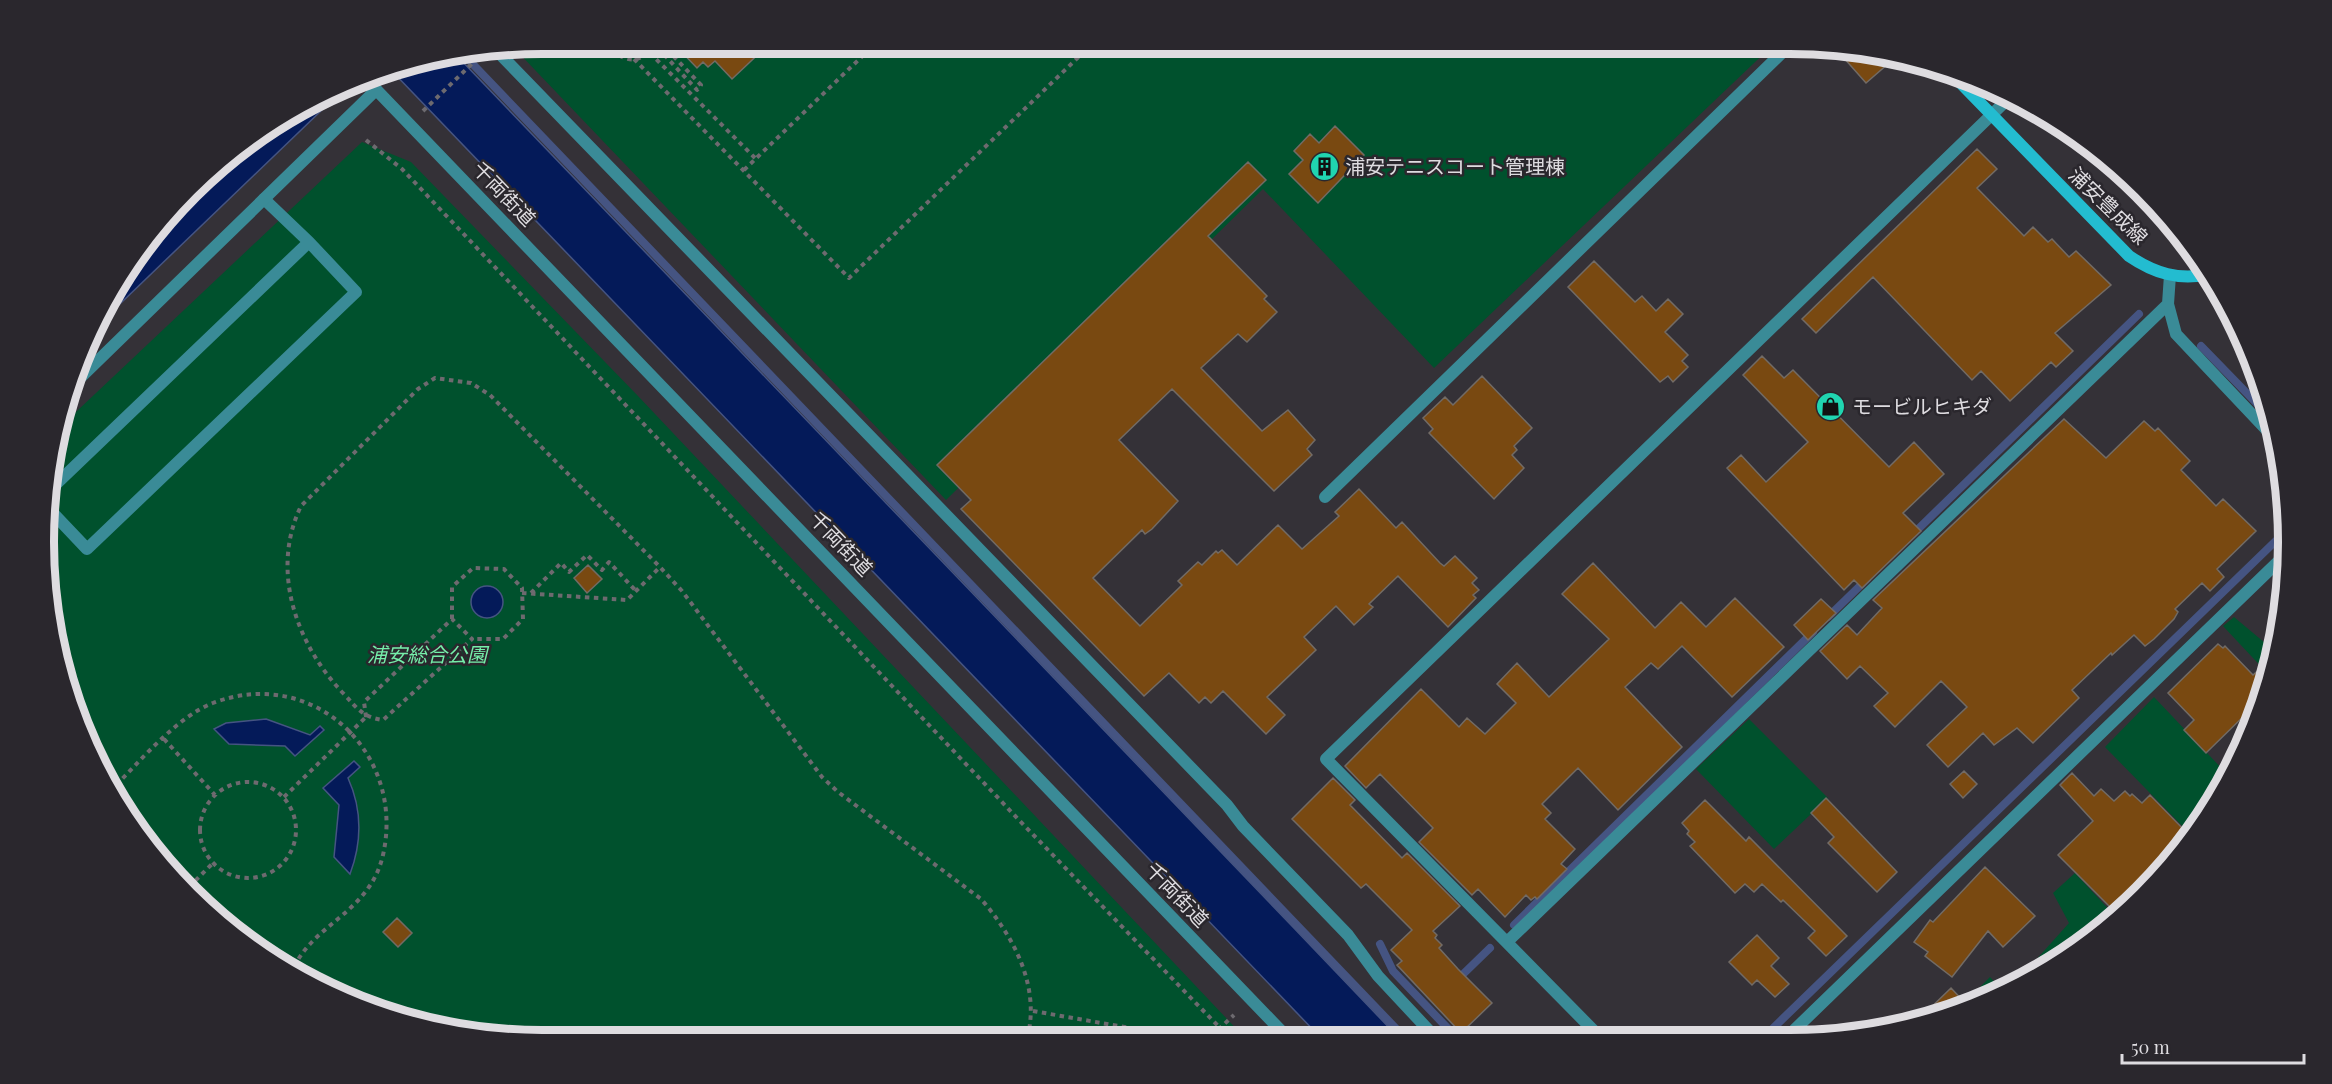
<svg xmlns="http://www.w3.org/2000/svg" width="2332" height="1084" viewBox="0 0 2332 1084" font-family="'Playfair Display','Noto Sans JP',serif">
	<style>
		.green { fill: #00512d }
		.water { fill: #041a59; stroke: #455482; stroke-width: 1.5 }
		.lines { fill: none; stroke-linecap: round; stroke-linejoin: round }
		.stream { stroke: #455482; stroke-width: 8 }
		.building { fill: #794911; stroke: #726b65; stroke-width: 1.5 }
		.path { stroke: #6d6a6f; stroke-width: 4; stroke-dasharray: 4.5 4.5; stroke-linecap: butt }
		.service { stroke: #3a8b97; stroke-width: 12 }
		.minor { stroke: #3a8b97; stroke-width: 12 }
		.tertiary { stroke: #3a8b97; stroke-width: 12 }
		.secondary { stroke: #23bcd0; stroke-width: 12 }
		.labels { text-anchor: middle; stroke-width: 5; stroke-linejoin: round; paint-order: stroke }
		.poi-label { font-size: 20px; fill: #dedce0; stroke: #2a272d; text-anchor: start }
		.street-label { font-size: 20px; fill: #dedce0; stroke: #2a272d }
		.park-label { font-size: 20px; font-style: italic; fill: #75eea9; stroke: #2a272d }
		.rim { fill: none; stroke: #dedce0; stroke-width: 8 }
	</style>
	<rect width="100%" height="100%" fill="#343137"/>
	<path class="green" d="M542,44h1232l-340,324 -171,-179 -317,311 -432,-452z
		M362,142l49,20 227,234 607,642 -703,2 -97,-9 -93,-28 -138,-86 -104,-126 -40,-89 -22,-95 5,-162 7,-18z
		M2234,617l37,31 5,-1 -8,27 -45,-48z
		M2154,697l73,77 -36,61 -86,-88z
		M1749,719l79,79 -54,51 -78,-80z
		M2075,873l40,43 -21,21 -78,45 53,-59 -16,-30z
		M1990,977l12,13 -24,13 -7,-7z"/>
	<path class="water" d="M458,57l833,868 108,113h-78l-931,-969z
		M317,99l8,8 -227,218 12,-32 92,-112 24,-23 67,-48z
		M471 602a16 16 0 1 1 32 0a16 16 0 1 1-32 0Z
		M266,719l44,16 10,-9 4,4 -29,26 -10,-10 -56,-2 -15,-15 12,-6z
		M354,761l6,6 -12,11c14,31 14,64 2,96l-16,-17 5,-52 -16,-17z"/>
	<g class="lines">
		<path class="stream" d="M465,56l940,982
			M2201,346l70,72
			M1912,535l227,-221
			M1828,617l39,-38
			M1514,925l299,-293
			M1380,944l13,27 63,66
			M1457,980l33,-32
			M1765,1036l522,-506"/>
	</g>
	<path class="building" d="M674,44h95l-37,35 -17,-18 -7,6 -5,-5 -6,6z
		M1835,48l52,5 10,3 -31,27z
		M1335,126l29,29 -46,48 -29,-29 14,-14 -9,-9 16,-17 9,9z
		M1977,149l20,20 -20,19 47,48 9,-9 15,15 4,-3 17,18 7,-6 35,34 -56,48 18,18 -17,16 -5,-5 -41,39 -29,-30 -9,9 -99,-103 -57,56 -14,-14z
		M1248,162l18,18 -58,56 59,60 -3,3 13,13 -30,30 -9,-8 -37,34 61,63 26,-21 27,30 -8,9 5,6 -38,36 -102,-102 -53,51 59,61 -26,28 -7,5 -3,-4 -49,48 47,48 42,-41 -4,-4 20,-19 4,3 14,-14 2,2 4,-3 15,15 41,-40 24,24 37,-33 -4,-4 24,-23 37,39 6,-6 38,41 4,3 11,-10 22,22 -5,5 7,7 -6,5 3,3 -28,29 -50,-51 -29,28 4,3 -19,18 -18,-19 -32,31 12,13 -49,47 18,18 -19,19 -43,-43 -12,12 -6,-6 -6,6 -30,-30 -25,23 -183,-187 10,-9 -34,-35z
		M1594,261l41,41 7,-6 14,15 12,-12 15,15 -18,18 23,23 -6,6 6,6 -15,15 -5,-6 -8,6 -92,-95z
		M1762,356l22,22 9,-8 96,97 25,-25 30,32 -41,39 18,18 -59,57 -8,-8 -10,10 -117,-122 14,-13 25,27 42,-40 -65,-67z
		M1482,376l50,52 -18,18 3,4 -5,5 12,13 -30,31 -65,-66 4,-4 -10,-11 22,-21 8,8z
		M2064,419l42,39 38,-37 11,10 3,-3 32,33 -9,9 35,36 7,-7 33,32 -39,38 7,8 -14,14 -8,-8 -27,26 3,3 -4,7 -20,20 -9,7 -11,-11 -22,20 -1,-2 -39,37 7,8 -46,45 -16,-15 -23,17 -11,-12 -35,34 -21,-22 40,-38 -26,-26 -46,46 -21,-21 14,-13 -28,-27 -13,13 -27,-28 27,-26 10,10 25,-27 -9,-8z
		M1593,563l62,65 26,-26 25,25 29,-29 49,49 -52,50 -50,-51 -24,23 -7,-6 -26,24 57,60 -64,63 -40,-42 -36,36 9,9 -6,6 30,30 -14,15 6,5 -30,30 -2,-2 -4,3 -5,-5 -21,22 -27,-28 -6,6 -53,-53 14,-14 -53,-54 -14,14 -21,-22 76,-77 38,38 8,-9 18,16 31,-31 -19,-19 20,-21 32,34 60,-58 -47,-45z
		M588,565l14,14 -15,14 -13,-15z
		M1821,599l15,14 -28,27 -14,-15z
		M2218,644l5,4 2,-2 28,29 21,-19 -19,61 -6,-6 -43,42 -22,-23 10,-10 -26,-27z
		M1964,771l13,13 -14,14 -13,-14z
		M2072,773l22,23 7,-7 13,12 11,-10 5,5 2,-2 10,9 8,-8 41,42 -5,8 -69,69 -59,-59 35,-34 -33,-36z
		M1333,778l22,22 -5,5 52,53 5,-5 53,53 -27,25 4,4 -2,3 7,7 -3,3 19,21 34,34 -31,30 -64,-68 5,-4 -11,-11 21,-20 -46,-46 -5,4 -69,-69z
		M1826,798l71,74 -20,20 -49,-49 6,-6 -23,-24z
		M1705,800l41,41 3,-4 98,99 -21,20 -18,-18 7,-7 -32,-31 -2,2 -19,-18 -8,8 -9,-8 -10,9 -45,-47 5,-4 -8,-8 2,-3 -7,-8z
		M1985,867l50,49 -32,31 -15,-16 -36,46 -27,-21 3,-4 -14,-10 16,-22 3,2z
		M397,918l15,15 -14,14 -15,-15z
		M1757,935l22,23 -8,8 18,18 -14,13 -18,-17 -5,5 -23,-23z
		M1951,988l17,18 -49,13z"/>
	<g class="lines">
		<path class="path" d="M605,44c18,17 31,23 51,2l41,44 4,-5 -39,-41
			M650,53l106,106
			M634,59l215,219 243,-234
			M423,111l59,-57
			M366,140l36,29 617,651 201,208
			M744,170l131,-126
			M522,593l105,7 33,-33
			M531,593l30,-30 8,9 18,-17 15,15 7,-8 27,29
			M452,619v-32l21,-19 31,1 18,19 1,31 -20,20h-31
			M366,717l-2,-15 88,-83 20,20 -89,81c-21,-3 -26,-12 -40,-27 -47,-49 -73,-123 -42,-187l117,-117 17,-11 36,5 19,12 170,172 22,24 140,186 16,15 143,107c33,38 60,88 46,140
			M164,739l51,56
			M200 830a48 48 0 1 1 96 0a48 48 0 1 1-96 0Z
			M110,791c29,-28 66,-74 103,-88 100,-38 193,50 170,152 -13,57 -68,68 -89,112
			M284,797l82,-80
			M189,887l24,-24
			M1033,1011l154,27
			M1215,1038l5,-10 14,-13"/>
		<path class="service" d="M497,51l730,754 16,21 105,109 30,41 58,62
			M264,199l45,43
			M51,511l36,38 269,-257 -47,-50 -257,246"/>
		<path class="minor" d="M2170,275l-2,29 8,30 102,108
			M1325,497l466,-453
			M1508,941l660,-637
			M1788,1036l499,-483
			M1600,1037l-274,-278 684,-662"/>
		<path class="tertiary" d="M365,78l923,960
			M77,381l299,-291"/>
		<path class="secondary" d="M1950,72l179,184c25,17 50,25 80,18"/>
	</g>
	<defs>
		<symbol id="building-disc" viewBox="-11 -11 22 22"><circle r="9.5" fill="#20d5b0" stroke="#2a272d"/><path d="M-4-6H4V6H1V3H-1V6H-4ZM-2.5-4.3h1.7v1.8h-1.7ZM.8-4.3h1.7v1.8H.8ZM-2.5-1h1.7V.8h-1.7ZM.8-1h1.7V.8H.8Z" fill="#111"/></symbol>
		<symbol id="shop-disc" viewBox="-11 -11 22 22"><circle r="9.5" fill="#20d5b0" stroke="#2a272d"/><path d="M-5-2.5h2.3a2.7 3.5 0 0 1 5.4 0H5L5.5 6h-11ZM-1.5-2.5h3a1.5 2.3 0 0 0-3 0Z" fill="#111"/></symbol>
	</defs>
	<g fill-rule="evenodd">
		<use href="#building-disc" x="1308" y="150" width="33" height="33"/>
		<use href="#shop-disc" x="1814" y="390" width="33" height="33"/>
	</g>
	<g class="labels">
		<g class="poi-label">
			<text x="1345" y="174">浦安テニスコート管理棟</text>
			<text x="1852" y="414">モービルヒキダ</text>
		</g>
		<g class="street-label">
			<text transform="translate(504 194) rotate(46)" y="7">千両街道</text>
			<text transform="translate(2108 206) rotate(44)" y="7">浦安豊成線</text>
			<text transform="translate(841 544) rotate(46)" y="7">千両街道</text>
			<text transform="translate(1177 895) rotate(46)" y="7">千両街道</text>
		</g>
		<g class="park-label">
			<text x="427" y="662">浦安総合公園</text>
		</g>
	</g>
	<path d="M0 0H2332V1084H0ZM542 54H1790A488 488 0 0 1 2278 542V542A488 488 0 0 1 1790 1030H542A488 488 0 0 1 54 542V542A488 488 0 0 1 542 54Z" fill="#2a272d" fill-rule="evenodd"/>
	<path class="rim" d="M542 54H1790A488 488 0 0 1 2278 542V542A488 488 0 0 1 1790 1030H542A488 488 0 0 1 54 542V542A488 488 0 0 1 542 54Z"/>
	<path d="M2122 1054v9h182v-9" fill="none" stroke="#dedce0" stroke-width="3"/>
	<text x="2131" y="1054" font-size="18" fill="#dedce0" stroke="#2a272d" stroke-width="4.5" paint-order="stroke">50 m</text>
</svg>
